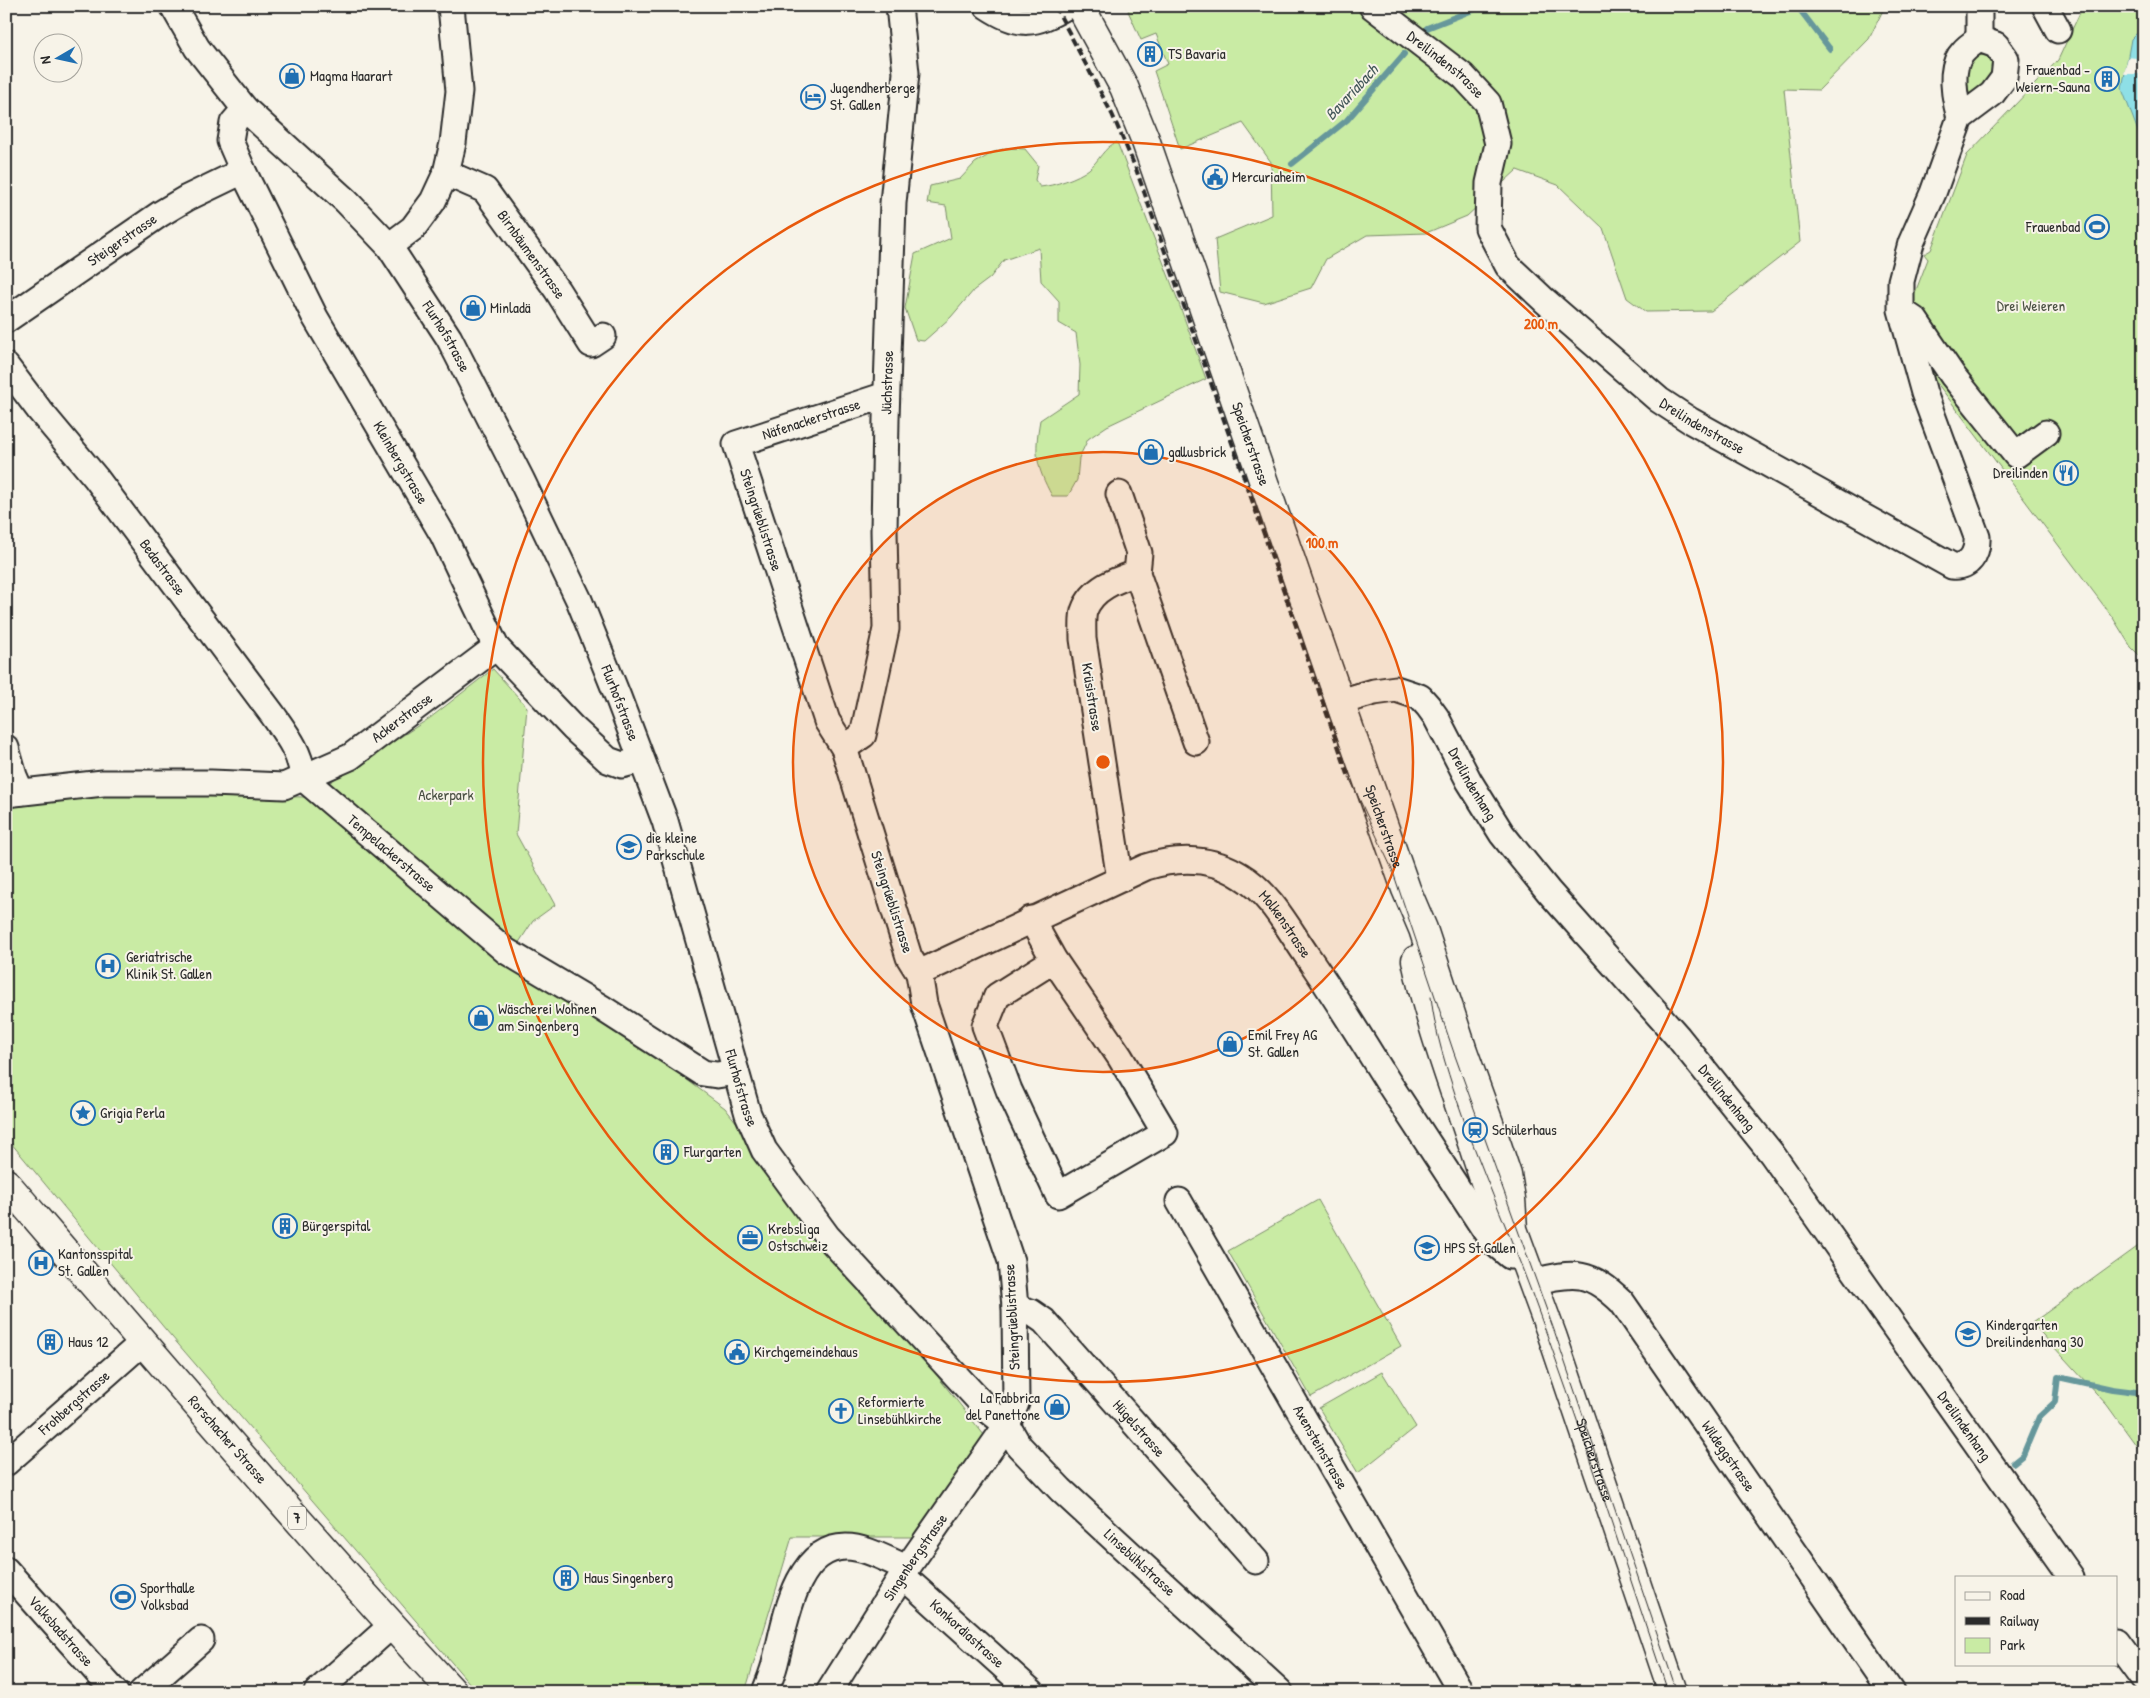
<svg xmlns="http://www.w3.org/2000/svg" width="2150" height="1698" viewBox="0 0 2150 1698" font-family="'Patrick Hand',sans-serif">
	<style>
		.green { fill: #c9eba4; stroke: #7a8b68 }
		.water { fill: #8edfe6; stroke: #66979b }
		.pier { fill: #f7f3e8 }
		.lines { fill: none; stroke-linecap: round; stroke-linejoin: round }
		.stream { stroke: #66979b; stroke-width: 6 }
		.minor-casing { stroke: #2b2b2b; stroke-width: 29 }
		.major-casing { stroke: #2b2b2b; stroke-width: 31 }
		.minor { stroke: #f7f3e8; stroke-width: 25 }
		.major { stroke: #f7f3e8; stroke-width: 28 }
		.tram { stroke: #2b2b2b; stroke-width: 1 }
		.rail { stroke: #2b2b2b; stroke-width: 4; stroke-dasharray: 8 4; stroke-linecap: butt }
		.ring { fill: none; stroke: #e8590c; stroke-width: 2.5 }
		.labels { text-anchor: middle; stroke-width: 4; stroke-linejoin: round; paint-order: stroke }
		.shield { fill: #f7f3e8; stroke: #686764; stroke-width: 1 }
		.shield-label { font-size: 14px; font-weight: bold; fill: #2b2b2b }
		.poi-label { font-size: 15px; fill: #2b2b2b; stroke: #f7f3e8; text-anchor: start }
		.street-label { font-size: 15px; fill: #2b2b2b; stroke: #f7f3e8 }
		.park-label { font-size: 15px; fill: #4b5143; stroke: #f7f3e8 }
		.water-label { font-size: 16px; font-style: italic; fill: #44585a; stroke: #f7f3e8 }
		.centre { fill: #e8590c; stroke: #f7f3e8; stroke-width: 2.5 }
		.ring-label { font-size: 15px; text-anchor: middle; font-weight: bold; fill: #e8590c; stroke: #f7f3e8; stroke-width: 4; stroke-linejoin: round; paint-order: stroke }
	</style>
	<rect width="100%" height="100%" fill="#f7f3e8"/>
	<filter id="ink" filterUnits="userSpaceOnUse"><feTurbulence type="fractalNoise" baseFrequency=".02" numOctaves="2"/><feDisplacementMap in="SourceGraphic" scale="10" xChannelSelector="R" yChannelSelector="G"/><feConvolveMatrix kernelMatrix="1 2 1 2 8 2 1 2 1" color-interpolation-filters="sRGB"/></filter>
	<g filter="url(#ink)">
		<path class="green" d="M1131,6h754l-16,33 -50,51 -35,-1 16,153 -89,69 -65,1 -19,-14 -24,-70 -45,-43 -41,-15 -50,46 -41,17 -59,2 -41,24 -15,29 -47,15 -44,-11 -5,-53 57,-24 -1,-53 -28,-39 -63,26 -26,-78 14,-7 -12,-30 -15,6 -13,-29z
			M2083,6h61v654l-13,-13 -18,-29 -182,-243 -18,-77 15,-39 -4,-5 7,-4 36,-95 91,-95z
			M1985,55c24,18 -10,42 -18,38 -2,-15 -3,-28 10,-37z
			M1117,142l60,156 29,81 -99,47 -19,13 -9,19 -2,22 -9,16h-16c-16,-30 -18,-42 -12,-76l39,-26 1,-29 -4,-32 -17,-10v-22l-18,-20 -2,-33 -35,12 -14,18 -16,12 -23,27 -27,24 -8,-1 -11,-32 10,-54 36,-16 -5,-32 -19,-3 3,-17 30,-7 15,-16 19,-11 12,-4 19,1 13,16 -3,15 5,7c13,-1 38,-9 49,-18 10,-8 15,-22 28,-27z
			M493,669l34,38 -11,127 39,71 -22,16 -17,26 -192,-161 106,-68z
			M21,792l284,5 420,311 259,327 -67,102h-125l-47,155h-268l-311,-362 -160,-193v-342z
			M1318,1200l83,146 -90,51 -83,-146z
			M2144,1242v214l-37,-51 -75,-82z
			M1382,1372l34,55 -58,46 -39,-65z"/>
		<path class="water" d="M2144,26v121l-22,-58 9,-50z"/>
		<path class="pier" d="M2128,57l8,1v3l8,2v11h-20z"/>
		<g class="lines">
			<path class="stream" d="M1797,6l33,43
				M1427,28l56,-22
				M1292,164l55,-44 57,-66
				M2013,1463l10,-8 16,-38 16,-15 3,-25 54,12 32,4"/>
			<defs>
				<g id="minor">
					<path id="s1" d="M173,6l24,42 48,61 101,92 43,45 60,92 72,141 58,121 39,97 47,124 83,293 16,36 63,86 161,174 19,15 12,21 42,44 219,202"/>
					<path d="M987,6c33,22 47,19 80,0"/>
					<path id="s2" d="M1372,6l91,70 25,27 10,41 -9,39 -1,45 20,38 36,34 115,100 32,21 261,145c17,2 26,-12 25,-29l-53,-144 -23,-83v-29l10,-38 22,-50 27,-75 32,-24 12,-16 2,-19 -10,-14 -17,-6"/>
					<path d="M2045,6l13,24"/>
					<path d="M1979,39v-33"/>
					<path id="s3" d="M245,109l-12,14 -3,18 13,30 72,146 128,218 53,112 77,81 35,32 14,5 19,-5"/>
					<path d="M1960,118c-5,-18 -12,-51 3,-66 4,-5 10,-9 16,-13"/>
					<path id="s4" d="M446,173l39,17 72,100 34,54 12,-8"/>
					<path d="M389,246l24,-18 20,-27 13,-28 7,-30 6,-52 -8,-85"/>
					<path d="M1903,312l12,8 38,56 63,79 30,-22"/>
					<path id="s5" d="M6,320l154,-106 27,-16 56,-27"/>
					<path id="s6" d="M6,366l34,45 56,67 177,237c14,20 28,38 30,63"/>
					<path d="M1119,494l20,59 -2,20 59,169"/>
					<path id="s7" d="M1340,702l34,-10 22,-3 24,8 8,9 8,11 33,64 33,53 47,58 129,145 94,117 299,423"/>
					<path d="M6,748l8,28 7,16"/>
					<path id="s8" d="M844,748l19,-13 23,-106 -2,-98 2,-112 7,-216 13,-130 -7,-67"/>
					<path id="s9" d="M303,778l203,173 96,57 101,65 14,2 19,-3"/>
					<path id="s10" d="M6,794l97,-11h108l73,3 66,-29 146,-110"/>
					<path d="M1123,878l-5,-11 -35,-228c0,-8 -1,-20 1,-28 8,-23 32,-31 53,-38"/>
					<path d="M1031,919l23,41 66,97 45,76 -107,62 -49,-105 -24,-64 12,-30 57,-36"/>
					<path id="s11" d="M919,973l227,-106c32,-10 66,-10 95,9 29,17 48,54 67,81 29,42 55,85 82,128 34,52 68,104 102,156l18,15 13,-1"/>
					<path id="s12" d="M1179,1201l282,491"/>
					<path id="s13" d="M1533,1282c42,-11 57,-11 89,20l269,390"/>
					<path id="s14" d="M1015,1307l16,5 13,9 212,240"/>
					<path id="s15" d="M6,1463l137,-121"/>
					<path id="s16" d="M6,1570l109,122"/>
					<path id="s17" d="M903,1576l129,116"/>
					<path d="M2116,1641l28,38"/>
					<path d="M142,1692l59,-52"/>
					<path d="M317,1692l75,-67"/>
					<path d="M765,1692c4,-11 9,-22 11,-33 9,-35 19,-112 70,-112 20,0 43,14 61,21"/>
					<path id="s18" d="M829,1692l78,-124 100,-143 9,-22 -1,-96 -4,-46 -87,-257 -5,-31 -10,-16 -65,-209 -17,-27 -91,-277 150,-49"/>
				</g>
				<g id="major">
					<path id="s19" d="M1080,6l44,81 21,52 195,563 66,187 17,40 40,122 34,94 10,30 4,24 2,30 39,106 121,357"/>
					<path d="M1416,960c13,61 35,120 55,180 10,28 18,65 39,86"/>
					<path id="s20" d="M6,1183c147,171 294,343 447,509"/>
				</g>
			</defs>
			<use href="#minor" class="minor-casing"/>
			<use href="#major" class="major-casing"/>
			<use href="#minor" class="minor"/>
			<use href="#major" class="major"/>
			<path class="tram" d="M1349,777l43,92 62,184 101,280 122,359
				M1431,997c4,36 15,69 26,103 22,65 50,127 74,191 49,132 92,267 137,401"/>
			<path class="rail" d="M1055,6l57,108 24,55 213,608"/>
		</g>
	</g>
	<circle cx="1103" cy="762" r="310" fill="#e8590c" fill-opacity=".12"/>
	<g class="ring">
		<circle cx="1103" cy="762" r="310"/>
		<circle cx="1103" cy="762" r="620"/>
	</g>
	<defs>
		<symbol id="building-ring" viewBox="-11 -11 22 22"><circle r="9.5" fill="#f7f3e8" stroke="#1f6fb2" stroke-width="1.5"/><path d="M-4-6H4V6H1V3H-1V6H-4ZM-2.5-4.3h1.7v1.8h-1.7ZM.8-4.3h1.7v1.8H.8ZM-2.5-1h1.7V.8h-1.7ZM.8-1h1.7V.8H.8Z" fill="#1f6fb2"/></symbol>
		<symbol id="shop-ring" viewBox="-11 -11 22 22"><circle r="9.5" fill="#f7f3e8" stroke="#1f6fb2" stroke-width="1.5"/><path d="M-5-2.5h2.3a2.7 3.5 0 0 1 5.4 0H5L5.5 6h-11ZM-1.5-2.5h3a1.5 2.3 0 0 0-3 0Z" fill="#1f6fb2"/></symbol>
		<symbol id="hotel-ring" viewBox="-11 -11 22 22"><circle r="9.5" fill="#f7f3e8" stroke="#1f6fb2" stroke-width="1.5"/><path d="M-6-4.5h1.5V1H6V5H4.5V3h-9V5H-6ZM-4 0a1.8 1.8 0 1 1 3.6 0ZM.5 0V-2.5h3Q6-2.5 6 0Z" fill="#1f6fb2"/></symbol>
		<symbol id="civic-ring" viewBox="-11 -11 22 22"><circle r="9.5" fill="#f7f3e8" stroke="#1f6fb2" stroke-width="1.5"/><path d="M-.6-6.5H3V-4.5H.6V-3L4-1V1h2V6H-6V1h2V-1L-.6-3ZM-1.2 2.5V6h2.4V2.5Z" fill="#1f6fb2"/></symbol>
		<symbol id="stadium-ring" viewBox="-11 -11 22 22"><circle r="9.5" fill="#f7f3e8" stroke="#1f6fb2" stroke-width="1.5"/><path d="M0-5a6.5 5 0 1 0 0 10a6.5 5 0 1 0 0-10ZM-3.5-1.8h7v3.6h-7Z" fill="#1f6fb2"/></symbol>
		<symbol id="restaurant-ring" viewBox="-11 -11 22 22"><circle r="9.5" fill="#f7f3e8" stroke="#1f6fb2" stroke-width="1.5"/><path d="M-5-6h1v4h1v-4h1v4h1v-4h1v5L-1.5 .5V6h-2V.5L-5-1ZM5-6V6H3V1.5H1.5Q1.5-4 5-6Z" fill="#1f6fb2"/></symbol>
		<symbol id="school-ring" viewBox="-11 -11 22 22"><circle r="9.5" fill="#f7f3e8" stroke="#1f6fb2" stroke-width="1.5"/><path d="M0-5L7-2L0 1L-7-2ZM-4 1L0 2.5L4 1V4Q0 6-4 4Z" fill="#1f6fb2"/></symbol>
		<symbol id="hospital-ring" viewBox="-11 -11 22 22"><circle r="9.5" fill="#f7f3e8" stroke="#1f6fb2" stroke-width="1.5"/><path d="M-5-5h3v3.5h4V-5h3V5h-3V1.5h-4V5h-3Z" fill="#1f6fb2"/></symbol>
		<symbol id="sight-ring" viewBox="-11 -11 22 22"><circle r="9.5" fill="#f7f3e8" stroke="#1f6fb2" stroke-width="1.5"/><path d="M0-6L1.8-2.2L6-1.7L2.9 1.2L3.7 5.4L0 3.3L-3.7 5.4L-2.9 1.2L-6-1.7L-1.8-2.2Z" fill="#1f6fb2"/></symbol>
		<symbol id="station-ring" viewBox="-11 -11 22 22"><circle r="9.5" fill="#f7f3e8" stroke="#1f6fb2" stroke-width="1.5"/><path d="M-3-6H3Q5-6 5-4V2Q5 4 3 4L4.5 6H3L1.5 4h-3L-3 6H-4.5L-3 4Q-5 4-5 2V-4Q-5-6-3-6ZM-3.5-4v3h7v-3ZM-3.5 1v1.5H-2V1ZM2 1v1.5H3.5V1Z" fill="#1f6fb2"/></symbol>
		<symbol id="office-ring" viewBox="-11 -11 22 22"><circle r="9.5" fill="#f7f3e8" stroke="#1f6fb2" stroke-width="1.5"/><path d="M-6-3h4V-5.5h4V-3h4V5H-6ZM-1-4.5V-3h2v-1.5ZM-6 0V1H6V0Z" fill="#1f6fb2"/></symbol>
		<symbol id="church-ring" viewBox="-11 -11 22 22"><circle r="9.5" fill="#f7f3e8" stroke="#1f6fb2" stroke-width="1.5"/><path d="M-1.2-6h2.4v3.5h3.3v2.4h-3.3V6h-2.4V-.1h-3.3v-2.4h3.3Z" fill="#1f6fb2"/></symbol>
	</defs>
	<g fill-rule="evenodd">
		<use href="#building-ring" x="1136" y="40" width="28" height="28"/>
		<use href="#shop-ring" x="278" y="62" width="28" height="28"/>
		<use href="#building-ring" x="2093" y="65" width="28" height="28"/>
		<use href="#hotel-ring" x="799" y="83" width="28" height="28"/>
		<use href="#civic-ring" x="1201" y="163" width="28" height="28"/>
		<use href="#stadium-ring" x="2083" y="213" width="28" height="28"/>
		<use href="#shop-ring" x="459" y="294" width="28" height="28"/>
		<use href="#shop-ring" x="1137" y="438" width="28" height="28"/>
		<use href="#restaurant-ring" x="2052" y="459" width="28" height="28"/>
		<use href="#school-ring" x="615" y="833" width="28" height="28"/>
		<use href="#hospital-ring" x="94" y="952" width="28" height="28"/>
		<use href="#shop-ring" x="467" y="1004" width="28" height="28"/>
		<use href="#shop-ring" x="1216" y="1030" width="28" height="28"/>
		<use href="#sight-ring" x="69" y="1099" width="28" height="28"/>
		<use href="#station-ring" x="1461" y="1116" width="28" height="28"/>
		<use href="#building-ring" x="652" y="1138" width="28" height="28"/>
		<use href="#building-ring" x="271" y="1212" width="28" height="28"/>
		<use href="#office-ring" x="736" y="1224" width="28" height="28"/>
		<use href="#school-ring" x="1413" y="1234" width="28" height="28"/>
		<use href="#hospital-ring" x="27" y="1249" width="28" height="28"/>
		<use href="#school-ring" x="1954" y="1320" width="28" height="28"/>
		<use href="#building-ring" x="36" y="1328" width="28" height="28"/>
		<use href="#civic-ring" x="723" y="1338" width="28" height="28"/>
		<use href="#shop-ring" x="1043" y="1393" width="28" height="28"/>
		<use href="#church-ring" x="827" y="1397" width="28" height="28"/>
		<use href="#building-ring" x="552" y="1564" width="28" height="28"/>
		<use href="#stadium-ring" x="109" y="1583" width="28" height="28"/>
	</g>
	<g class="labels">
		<rect class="shield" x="288" y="1506.5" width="18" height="23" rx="4"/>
		<g class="shield-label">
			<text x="297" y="1523">7</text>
		</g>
		<g class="poi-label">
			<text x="1168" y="59">TS Bavaria</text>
			<text x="2090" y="75" text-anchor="end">Frauenbad -<tspan x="2090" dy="17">Weiern-Sauna</tspan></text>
			<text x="310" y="81">Magma Haarart</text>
			<text x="830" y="93">Jugendherberge<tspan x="830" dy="17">St. Gallen</tspan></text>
			<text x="1232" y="182">Mercuriaheim</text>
			<text x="2080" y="232" text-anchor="end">Frauenbad</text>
			<text x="490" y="313">Minladä</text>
			<text x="1168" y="457">gallusbrick</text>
			<text x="2048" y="478" text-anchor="end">Dreilinden</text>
			<text x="646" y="843">die kleine<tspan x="646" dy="17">Parkschule</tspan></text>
			<text x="126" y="962">Geriatrische<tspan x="126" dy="17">Klinik St. Gallen</tspan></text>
			<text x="498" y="1014">Wäscherei Wohnen<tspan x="498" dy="17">am Singenberg</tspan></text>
			<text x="1248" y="1040">Emil Frey AG<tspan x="1248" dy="17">St. Gallen</tspan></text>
			<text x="100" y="1118">Grigia Perla</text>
			<text x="1492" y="1135">Schülerhaus</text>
			<text x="684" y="1157">Flurgarten</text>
			<text x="302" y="1231">Bürgerspital</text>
			<text x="768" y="1234">Krebsliga<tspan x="768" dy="17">Ostschweiz</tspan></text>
			<text x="1444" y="1253">HPS St.Gallen</text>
			<text x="58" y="1259">Kantonsspital<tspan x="58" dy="17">St. Gallen</tspan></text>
			<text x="1986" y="1330">Kindergarten<tspan x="1986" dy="17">Dreilindenhang 30</tspan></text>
			<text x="68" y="1347">Haus 12</text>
			<text x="754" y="1357">Kirchgemeindehaus</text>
			<text x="1040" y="1403" text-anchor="end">La Fabbrica<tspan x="1040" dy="17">del Panettone</tspan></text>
			<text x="858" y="1407">Reformierte<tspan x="858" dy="17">Linsebühlkirche</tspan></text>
			<text x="584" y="1583">Haus Singenberg</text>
			<text x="140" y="1593">Sporthalle<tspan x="140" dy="17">Volksbad</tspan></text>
		</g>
		<g class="street-label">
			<text dy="5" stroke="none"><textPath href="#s2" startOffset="94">Dreilindenstrasse</textPath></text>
			<text dy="5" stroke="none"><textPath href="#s5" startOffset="141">Steigerstrasse</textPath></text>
			<text dy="5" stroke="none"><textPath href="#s4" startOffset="122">Birnbäumenstrasse</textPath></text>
			<text dy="5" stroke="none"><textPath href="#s1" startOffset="432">Flurhofstrasse</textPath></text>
			<text dy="5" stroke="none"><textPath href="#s8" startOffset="378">Jüchstrasse</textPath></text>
			<text dy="5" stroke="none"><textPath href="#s18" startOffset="1430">Näfenackerstrasse</textPath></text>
			<text dy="5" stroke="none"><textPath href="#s2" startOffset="574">Dreilindenstrasse</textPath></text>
			<text dy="5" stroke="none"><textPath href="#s19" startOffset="471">Speicherstrasse</textPath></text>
			<text dy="5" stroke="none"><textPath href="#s3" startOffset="401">Kleinbergstrasse</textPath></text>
			<text transform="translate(761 520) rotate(72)" y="5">Steingrüeblistrasse</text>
			<text dy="5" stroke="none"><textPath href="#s6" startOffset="255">Bedastrasse</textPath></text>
			<text transform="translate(1092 697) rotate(81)" y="5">Krüsistrasse</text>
			<text dy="5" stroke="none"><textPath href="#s1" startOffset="838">Flurhofstrasse</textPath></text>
			<text dy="5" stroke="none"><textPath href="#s10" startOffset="416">Ackerstrasse</textPath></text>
			<text dy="5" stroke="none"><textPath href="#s7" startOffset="185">Dreilindenhang</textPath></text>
			<text dy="5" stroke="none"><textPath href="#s19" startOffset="876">Speicherstrasse</textPath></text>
			<text dy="5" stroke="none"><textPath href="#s9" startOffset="116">Tempelackerstrasse</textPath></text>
			<text transform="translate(892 902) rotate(72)" y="5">Steingrüeblistrasse</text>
			<text dy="5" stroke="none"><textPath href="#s11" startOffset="415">Molkenstrasse</textPath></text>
			<text dy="5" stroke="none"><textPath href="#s1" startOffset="1242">Flurhofstrasse</textPath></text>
			<text dy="5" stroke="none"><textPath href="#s7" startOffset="590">Dreilindenhang</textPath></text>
			<text transform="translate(1012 1317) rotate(-93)" y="5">Steingrüeblistrasse</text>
			<text dy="5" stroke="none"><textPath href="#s15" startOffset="91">Frohbergstrasse</textPath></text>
			<text dy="5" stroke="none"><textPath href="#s7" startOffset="995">Dreilindenhang</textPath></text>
			<text dy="5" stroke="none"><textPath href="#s14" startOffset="176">Hügelstrasse</textPath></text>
			<text dy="5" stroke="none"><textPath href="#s20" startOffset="339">Rorschacher Strasse</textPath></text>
			<text dy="5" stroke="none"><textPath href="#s12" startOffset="284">Axensteinstrasse</textPath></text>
			<text dy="5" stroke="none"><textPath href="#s13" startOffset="285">Wildeggstrasse</textPath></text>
			<text dy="5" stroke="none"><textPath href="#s19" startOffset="1545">Speicherstrasse</textPath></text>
			<text dy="5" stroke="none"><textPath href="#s18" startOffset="160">Singenbergstrasse</textPath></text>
			<text dy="5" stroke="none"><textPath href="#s1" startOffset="1868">Linsebühlstrasse</textPath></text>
			<text dy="5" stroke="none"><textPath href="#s16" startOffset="82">Volksbadstrasse</textPath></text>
			<text dy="5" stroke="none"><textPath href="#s17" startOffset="86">Konkordiastrasse</textPath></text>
		</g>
		<g class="park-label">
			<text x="2031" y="311">Drei Weieren</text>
			<text x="446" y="800">Ackerpark</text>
		</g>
		<g class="water-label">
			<text transform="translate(1351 92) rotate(-47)" y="6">Bavariabach</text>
		</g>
	</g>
	<circle cx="1103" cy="762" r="8" class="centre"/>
	<g class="ring-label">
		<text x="1541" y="329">200 m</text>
		<text x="1322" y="548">100 m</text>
	</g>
	<rect width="2150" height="1698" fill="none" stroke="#f7f3e8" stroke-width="25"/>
	<rect x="12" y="12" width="2125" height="1673" fill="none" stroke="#2b2b2b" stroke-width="2" filter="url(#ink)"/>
	<rect x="1955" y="1576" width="162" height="90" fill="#f7f3e8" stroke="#a5a39c"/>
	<rect x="1965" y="1592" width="25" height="8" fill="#f7f3e8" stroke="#a5a39c"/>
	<text x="2000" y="1600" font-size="15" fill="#2b2b2b">Road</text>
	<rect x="1965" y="1617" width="25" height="8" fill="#2b2b2b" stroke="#a5a39c"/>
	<text x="2000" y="1626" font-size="15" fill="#2b2b2b">Railway</text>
	<rect x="1965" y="1638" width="25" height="15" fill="#c9eba4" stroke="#a5a39c"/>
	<text x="2000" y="1650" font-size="15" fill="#2b2b2b">Park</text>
	<g transform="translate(58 58) rotate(261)"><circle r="24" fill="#f7f3e8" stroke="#a5a39c"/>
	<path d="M0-4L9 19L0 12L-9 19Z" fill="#1f6fb2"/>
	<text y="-8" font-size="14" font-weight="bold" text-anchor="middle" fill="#2b2b2b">N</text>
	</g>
</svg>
